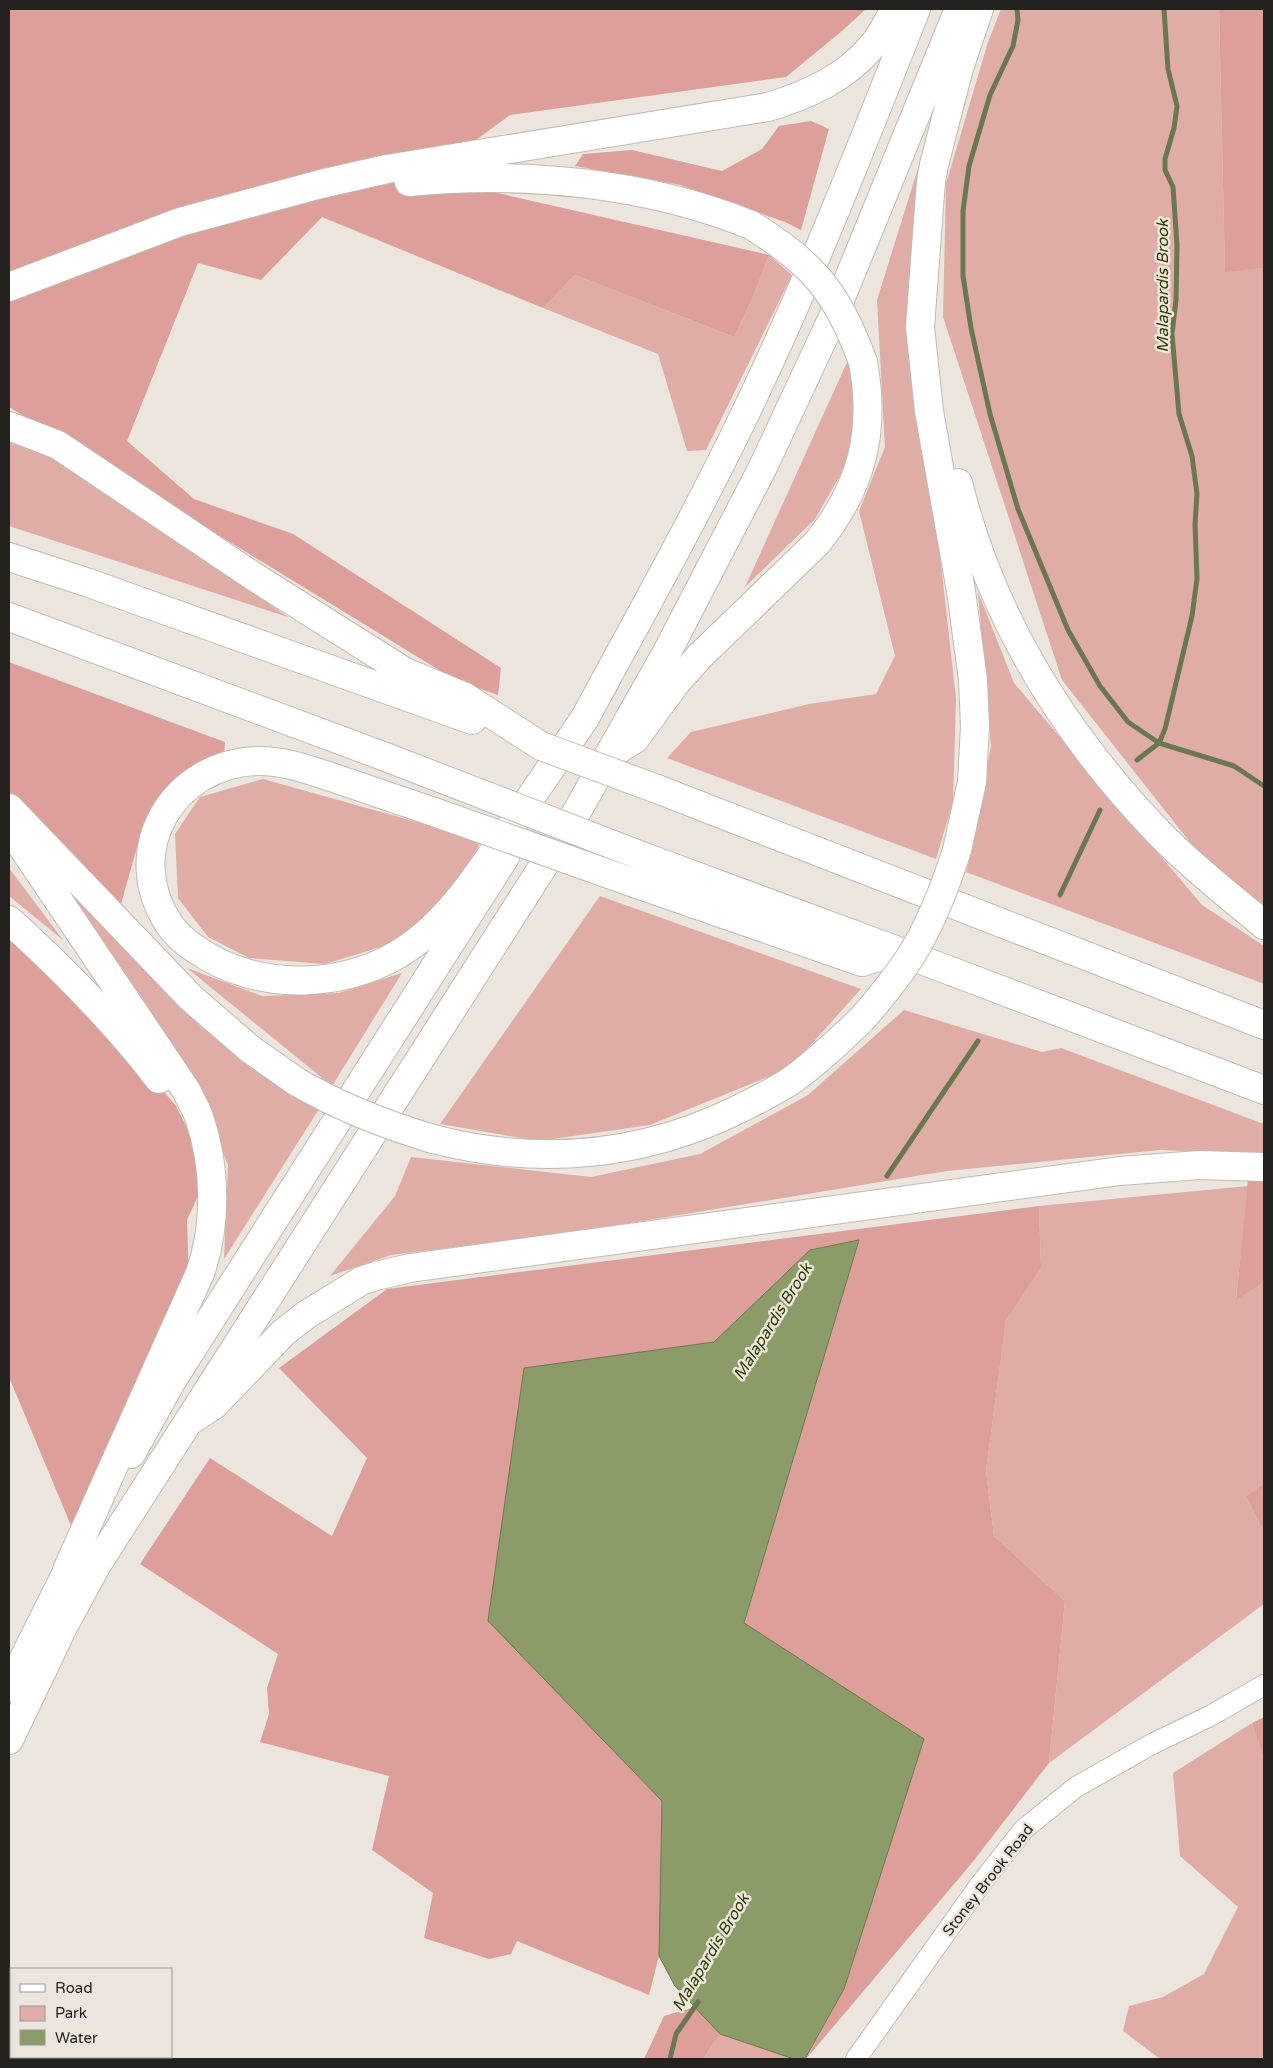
<svg xmlns="http://www.w3.org/2000/svg" width="1273" height="2068" viewBox="0 0 1273 2068" font-family="'Varela Round',sans-serif">
	<style>
		.green { fill: #e0aca6 }
		.forest { fill: #dd9f99 }
		.water { fill: #8b9c68; stroke: #6c7752 }
		.lines { fill: none; stroke-linecap: round; stroke-linejoin: round }
		.stream { stroke: #6c7752; stroke-width: 5 }
		.minor-casing { stroke: #c0bab3; stroke-width: 22 }
		.tertiary-casing { stroke: #c0bab3; stroke-width: 28 }
		.primary-casing { stroke: #c0bab3; stroke-width: 30 }
		.trunk-casing { stroke: #c0bab3; stroke-width: 30 }
		.motorway-casing { stroke: #c0bab3; stroke-width: 30 }
		.minor { stroke: #fff; stroke-width: 20 }
		.tertiary { stroke: #fff; stroke-width: 25 }
		.primary { stroke: #fff; stroke-width: 28 }
		.trunk { stroke: #fff; stroke-width: 28 }
		.motorway { stroke: #fff; stroke-width: 28 }
		.motorway-bridge-casing { stroke: #c0bab3; stroke-width: 30; stroke-linecap: butt }
		.motorway-bridge { stroke: #fff; stroke-width: 28 }
		.labels { text-anchor: middle; stroke-width: 5; stroke-linejoin: round; paint-order: stroke }
		.street-label { font-size: 15px; fill: #24221f; stroke: #ebe5de }
		.water-label { font-size: 16px; font-style: italic; fill: #313f00; stroke: #ebe5de }
	</style>
	<rect width="100%" height="100%" fill="#ebe5de"/>
	<path class="green" d="M1001,9h218l6,262 39,-3v640l-64,-53 -138,-175 -119,-363 3,-133 42,-142z
		M919,165l-5,174 12,90 30,270 -3,103 -17,57 -269,-101 24,-26 118,-28 67,-10 19,-38 -36,-145 26,-64 -8,-147z
		M769,255l23,20 -86,175 -19,1 -29,-97 -115,-46 32,-33 159,62 19,-40z
		M848,360l11,59 -13,46 -31,54 -70,68z
		M9,441l56,21 223,155 -279,-91z
		M978,592l36,91 188,222 62,41v38l-298,-112 25,-126z
		M263,779l218,61 -10,24 -26,37 -48,41 -72,22 -76,-6 -41,-21 -30,-39 -3,-64 25,-37z
		M9,868l54,72 -54,-44z
		M59,877l142,150 118,82 -95,150 4,-94 -34,-83z
		M600,896l261,93 -71,79 -140,57 -111,16 -99,-17z
		M187,968l75,28 77,-3 63,-20 -70,113z
		M904,1010l138,42 19,-4 203,76v30l-104,-4 -213,21 -371,61 -185,23 -61,21 65,-80 16,-39 180,20 109,-23 108,-59z
		M1248,1186l-12,113 28,-17v201l-18,13 18,36v72l-215,159 16,-162 -71,-65 -8,-65 20,-152 35,-51 -2,-62z
		M1252,1723l12,37v299h-104l-37,-28 6,-25 34,-9 41,-23 34,-67 -58,-51 -7,-83z
		M720,2034l74,25h-91z"/>
	<path class="forest" d="M9,9h857l-24,22 -56,46 -276,38 -41,30 11,44 289,66 -16,42 -19,40 -159,-62 -32,33 -221,-91 -61,63 -63,-17 -71,178 67,58 99,35 208,134 -3,27 -41,-14 -448,-274z
		M1219,9h45v259l-39,4z
		M811,121l18,8 -28,101 -16,-8 -105,-37 -105,-19 8,-12 49,-4 90,21 40,-22 17,-23z
		M9,662l216,80 -1,13 -52,27 -35,65 -18,64 -110,-120z
		M9,933l73,64 94,109 19,38 9,39 -17,37 2,63 -117,245 -63,-151z
		M1248,1180l16,2v100l-28,18z
		M1039,1206l2,62 -35,52 -20,151 8,65 71,65 -16,162 -78,101 -165,195 38,-70 80,-250 -180,-115 115,-384 -49,10 -96,92 -190,26 -35,253 173,180 -3,155 -10,39 -132,-54 -6,13 -22,5 -65,-21 9,-45 -61,-43 17,-74 -129,-34 9,-28 -2,-26 11,-34 -138,-90 70,-106 122,78 35,-78 -88,-90 108,-79z
		M1264,1483v49l-18,-36z
		M1264,1717v43l-12,-37z
		M695,2007l25,27 -17,25h-59l20,-43z"/>
	<path class="water" d="M859,1240l-115,383 180,116 -80,250 -39,70h-11l-74,-25 -45,-48 -16,-30 3,-155 -174,-180 36,-253 190,-26 96,-92z"/>
	<g class="lines">
		<path class="stream" d="M1017,9l1,11 -5,26 -23,49 -21,71 -6,45v65l8,52 19,86 28,95 50,121 32,56 28,36 31,21 75,23 30,20
			M1137,760l22,-17 6,-14 27,-113 5,-37 -2,-55 2,-30 -5,-38 -13,-42 -7,-80 4,-34 1,-55 -4,-58 -8,-17v-11l9,-31 3,-22 -9,-37 -4,-60
			M1060,895l40,-85
			M887,1176l91,-135
			M670,2059l6,-25 22,-32"/>
		<defs>
			<path id="minor" d="M856,2059l123,-173 45,-57 52,-42 76,-43 58,-28 54,-31"/>
			<path id="tertiary" d="M9,2033l2,1
				M74,2057l7,2"/>
			<path id="primary" d="M131,1454l40,-72 64,-101 270,-424
				M9,1688l70,-140
				M9,1740l54,-113 33,-61 471,-737 99,-175 97,-187 70,-150 126,-308
				M9,2056l2,-6"/>
			<path id="trunk" d="M585,718c58,-108 118,-214 170,-325 59,-125 110,-255 161,-384"/>
			<path id="motorway" d="M409,182c113,-11 236,0 342,43
				M9,287l171,-65 141,-38 66,-15 381,-62c40,-12 78,-29 105,-62 9,-10 15,-24 22,-36
				M9,426l49,19 195,131 152,96 60,25 76,49
				M958,483c34,136 107,253 203,352 32,33 69,61 103,90
				M9,557l77,25 386,138
				M9,617l374,139
				M611,754l24,-15 40,-55 25,-28 117,-113c45,-56 59,-111 46,-181
				M657,789l607,236
				M9,808l182,190 59,51 47,33
				M434,812c-32,-11 -64,-22 -97,-33 -25,-8 -53,-19 -80,-18 -85,3 -136,90 -88,163 7,11 17,19 28,26 62,43 154,40 215,-5 40,-29 72,-78 99,-119 25,-36 49,-72 74,-108
				M9,827l177,263c4,9 10,18 13,27 17,49 18,108 1,156l-133,297
				M957,850l15,-68 3,-56 -2,-46 -12,-89 -32,-180 -9,-84 11,-146 3,-16 25,-97 20,-59
				M647,858l251,93 366,139
				M637,884l225,78 36,-11
				M9,920c54,49 105,100 150,159
				M433,1139c105,27 209,18 306,-30 18,-9 37,-18 53,-29 25,-18 47,-39 69,-60
				M188,1422l26,-17 69,-72 23,-18 55,-34 15,-5 34,-8 710,-97 79,-6 65,2"/>
		</defs>
		<use href="#minor" class="minor-casing"/>
		<use href="#tertiary" class="tertiary-casing"/>
		<use href="#primary" class="primary-casing"/>
		<use href="#trunk" class="trunk-casing"/>
		<use href="#motorway" class="motorway-casing"/>
		<use href="#minor" class="minor"/>
		<use href="#tertiary" class="tertiary"/>
		<use href="#primary" class="primary"/>
		<use href="#trunk" class="trunk"/>
		<use href="#motorway" class="motorway"/>
		<defs>
			<path id="motorway-bridge" d="M751,225c62,38 87,68 112,137
				M541,746l116,43
				M383,756l264,102
				M434,812l203,72
				M861,1020c17,-19 33,-39 48,-61 21,-33 36,-71 48,-109
				M297,1082c43,25 89,43 136,57"/>
		</defs>
		<use href="#motorway-bridge" class="motorway-bridge-casing"/>
		<use href="#motorway-bridge" class="motorway-bridge"/>
	</g>
	<g class="labels">
		<g class="street-label">
			<text transform="translate(988 1880) rotate(-52)" y="5">Stoney Brook Road</text>
		</g>
		<g class="water-label">
			<text transform="translate(1162 286) rotate(-90)" y="6">Malapardis Brook</text>
			<text transform="translate(772 1321) rotate(-58)" y="6">Malapardis Brook</text>
			<text transform="translate(710 1952) rotate(-59)" y="6">Malapardis Brook</text>
		</g>
	</g>
	<rect width="1273" height="2068" fill="none" stroke="#24221f" stroke-width="20"/>
	<rect x="10" y="1968" width="162" height="90" fill="#ebe5de" stroke="#9b9792"/>
	<rect x="20" y="1984" width="25" height="8" fill="#ffffff" stroke="#9b9792"/>
	<text x="55" y="1993" font-size="15" fill="#24221f">Road</text>
	<rect x="20" y="2006" width="25" height="15" fill="#e0aca6" stroke="#9b9792"/>
	<text x="55" y="2018" font-size="15" fill="#24221f">Park</text>
	<rect x="20" y="2030" width="25" height="15" fill="#8b9c68" stroke="#9b9792"/>
	<text x="55" y="2043" font-size="15" fill="#24221f">Water</text>
</svg>
